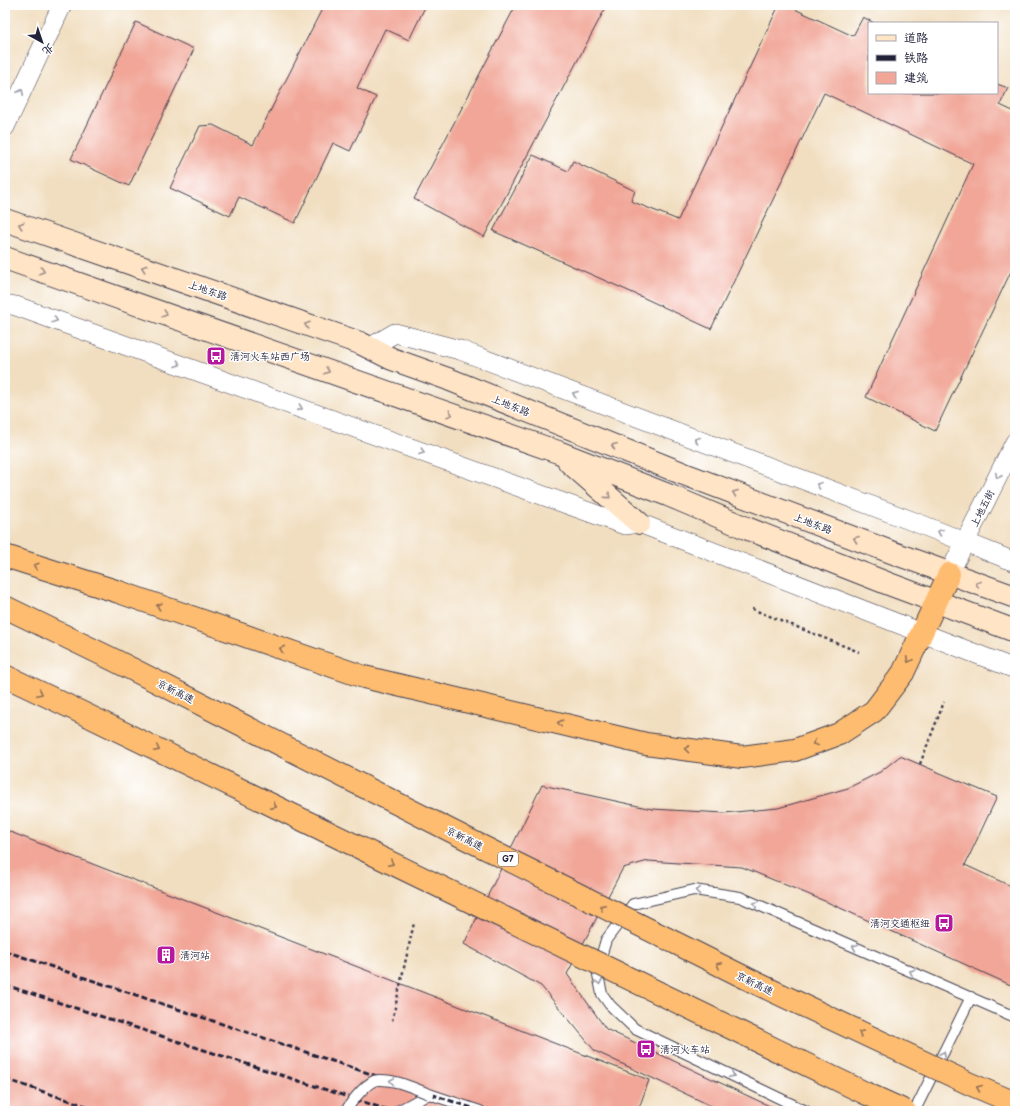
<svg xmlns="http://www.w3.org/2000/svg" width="1020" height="1116" viewBox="0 0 1020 1116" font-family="'Balsamiq Sans','LXGW WenKai TC',sans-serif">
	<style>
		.building { fill: #f1a697 }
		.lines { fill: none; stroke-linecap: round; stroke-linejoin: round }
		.service-casing { stroke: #413e4f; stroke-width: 12 }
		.minor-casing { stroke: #413e4f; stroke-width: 20 }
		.secondary-casing { stroke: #413e4f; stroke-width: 24 }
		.motorway-casing { stroke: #413e4f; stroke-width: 24 }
		.path { stroke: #413e4f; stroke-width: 2.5; stroke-dasharray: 3 3; stroke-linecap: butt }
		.service { stroke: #fff; stroke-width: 10 }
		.minor { stroke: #fff; stroke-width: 19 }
		.secondary { stroke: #ffe4c6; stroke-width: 22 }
		.motorway { stroke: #febc70; stroke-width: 22 }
		.rail { stroke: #22223b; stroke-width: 3; stroke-dasharray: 6 3; stroke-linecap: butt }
		.service-bridge-casing { stroke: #413e4f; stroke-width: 12; stroke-linecap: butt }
		.motorway-bridge-casing { stroke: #413e4f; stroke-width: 24; stroke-linecap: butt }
		.service-bridge { stroke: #fff; stroke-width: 10 }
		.motorway-bridge { stroke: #febc70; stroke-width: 22 }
		.oneway { stroke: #9c9ca7 }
		.oneway2 { stroke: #9c8d87 }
		.oneway3 { stroke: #906f56 }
		.labels { text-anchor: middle; stroke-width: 3; stroke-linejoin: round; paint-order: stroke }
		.shield { fill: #fff; stroke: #646476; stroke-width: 1 }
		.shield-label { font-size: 9px; font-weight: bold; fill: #22223b }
		.street-label { font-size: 10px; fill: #22223b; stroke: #fff }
		.poi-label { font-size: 10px; fill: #22223b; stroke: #fff; text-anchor: start }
	</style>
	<rect width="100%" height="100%" fill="#fff"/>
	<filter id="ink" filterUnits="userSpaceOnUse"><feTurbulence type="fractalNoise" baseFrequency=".025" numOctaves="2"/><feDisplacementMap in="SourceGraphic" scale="8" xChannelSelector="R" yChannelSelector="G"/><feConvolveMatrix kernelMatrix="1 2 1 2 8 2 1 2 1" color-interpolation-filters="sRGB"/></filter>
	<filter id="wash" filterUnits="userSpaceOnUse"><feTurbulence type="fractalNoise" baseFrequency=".012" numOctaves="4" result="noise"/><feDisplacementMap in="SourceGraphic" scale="16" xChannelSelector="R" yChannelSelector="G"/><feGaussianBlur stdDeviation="0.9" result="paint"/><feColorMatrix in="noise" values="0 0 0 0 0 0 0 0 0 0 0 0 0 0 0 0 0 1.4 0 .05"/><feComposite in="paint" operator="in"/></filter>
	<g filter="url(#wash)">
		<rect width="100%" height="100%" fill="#f1dec0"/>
		<g id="blocks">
			<path class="building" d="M324,5h16l3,1 1,-1h82l-17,35 -24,-11 -28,59 19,9 -26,54 -17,-8 -38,80 -56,-26 -9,19 -60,-28 30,-62 13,-1 40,20z
				M516,5h91l-123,232 -70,-38z
				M779,5h7l67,31 10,-19 11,6h-5v70h128v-9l11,4 -8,17 15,7v151l-80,168 -69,-34 107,-233 -149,-71 -113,236 -69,-32 -149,-66 40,-76 35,16 5,-10 62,30 -4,10 47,19z
				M136,22l58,27 -65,137 -58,-27z
				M900,756l97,41 -32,68 50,23v99l-188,-85 -85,-35 -94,-6 -25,7 -56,106 39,55 174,82h-58l-127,-60 -54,-65 -77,-42 78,-159 110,24 72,4 54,-5 70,-20 32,-16z
				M5,830l644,250 -11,31h-633z"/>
		</g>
	</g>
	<g filter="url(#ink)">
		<use href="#blocks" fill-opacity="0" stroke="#413e4f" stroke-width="1"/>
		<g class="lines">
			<defs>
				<path id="service" d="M398,1111l31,-17 51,17
					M806,1111l-171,-82 -25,-24 -8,-11 -5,-24 9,-30 27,-36 61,-14 46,7 275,120
					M910,1111l7,-5 54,-109"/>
				<path id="minor" d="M5,127l57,-122
					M5,304l11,2 609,219 14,-2 376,146
					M369,348l26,-15 65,17 460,174 95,38
					M949,574l66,-132"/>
				<path id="secondary" d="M5,220l355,123 32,16 56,20 236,95 215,81 116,42
					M5,258l553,194 110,43 78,33 143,56 126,47
					M569,462l70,61"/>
				<path id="motorway" d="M5,556l114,36 245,85 282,67 96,13 53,-7 44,-16 35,-23 29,-38 46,-99"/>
			</defs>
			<use href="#service" class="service-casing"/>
			<use href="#minor" class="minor-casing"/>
			<use href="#secondary" class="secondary-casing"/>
			<use href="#motorway" class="motorway-casing"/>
			<path class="path" d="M752,609l107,43
				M920,764l24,-62
				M392,1021l22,-98"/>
			<use href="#service" class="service"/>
			<use href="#minor" class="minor"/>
			<use href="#secondary" class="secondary"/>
			<use href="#motorway" class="motorway"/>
			<path class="rail" d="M5,951l476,160
				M5,985l386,126
				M5,1079l96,32"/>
			<defs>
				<path id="service-bridge" d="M346,1111c5,-9 22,-31 32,-31 18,-1 35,8 51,14"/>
				<path id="motorway-bridge" d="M5,607l109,53 357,181 287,143 212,100 45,19
					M5,676l61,29 799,388 40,18"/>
			</defs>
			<use href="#service-bridge" class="service-bridge-casing"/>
			<use href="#motorway-bridge" class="motorway-bridge-casing"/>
			<use href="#service-bridge" class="service-bridge"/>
			<use href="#motorway-bridge" class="motorway-bridge"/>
		</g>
		<defs><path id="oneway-chevron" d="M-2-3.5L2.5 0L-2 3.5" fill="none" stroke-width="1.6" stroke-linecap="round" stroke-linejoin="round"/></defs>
		<g class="oneway">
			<use href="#oneway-chevron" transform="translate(21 92) rotate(-65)"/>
			<use href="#oneway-chevron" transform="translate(55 320) rotate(20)"/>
			<use href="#oneway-chevron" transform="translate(178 364) rotate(20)"/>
			<use href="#oneway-chevron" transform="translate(575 394) rotate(-159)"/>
			<use href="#oneway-chevron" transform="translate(300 408) rotate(20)"/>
			<use href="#oneway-chevron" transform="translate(697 440) rotate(-159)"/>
			<use href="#oneway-chevron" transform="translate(422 452) rotate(20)"/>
			<use href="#oneway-chevron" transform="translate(998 476) rotate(117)"/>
			<use href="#oneway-chevron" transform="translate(819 485) rotate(-159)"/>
			<use href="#oneway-chevron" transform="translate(940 532) rotate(-158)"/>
			<use href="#oneway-chevron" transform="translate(698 891) rotate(-175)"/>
			<use href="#oneway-chevron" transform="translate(756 904) rotate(-157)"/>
			<use href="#oneway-chevron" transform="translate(855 947) rotate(-157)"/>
			<use href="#oneway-chevron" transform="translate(912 972) rotate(-156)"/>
			<use href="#oneway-chevron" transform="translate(599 982) rotate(78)"/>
			<use href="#oneway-chevron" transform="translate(943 1054) rotate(-64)"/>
			<use href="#oneway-chevron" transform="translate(732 1075) rotate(25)"/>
			<use href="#oneway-chevron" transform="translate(392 1081) rotate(-170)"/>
		</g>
		<g class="oneway2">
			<use href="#oneway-chevron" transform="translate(21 225) rotate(-161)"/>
			<use href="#oneway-chevron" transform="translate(144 268) rotate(-161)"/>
			<use href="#oneway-chevron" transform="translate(42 271) rotate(19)"/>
			<use href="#oneway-chevron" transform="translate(165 314) rotate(19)"/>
			<use href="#oneway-chevron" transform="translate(307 325) rotate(-161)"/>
			<use href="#oneway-chevron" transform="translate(327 371) rotate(19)"/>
			<use href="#oneway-chevron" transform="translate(450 414) rotate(19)"/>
			<use href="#oneway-chevron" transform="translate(614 446) rotate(-158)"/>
			<use href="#oneway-chevron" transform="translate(735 493) rotate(-159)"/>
			<use href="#oneway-chevron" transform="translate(608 496) rotate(41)"/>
			<use href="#oneway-chevron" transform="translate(856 539) rotate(-159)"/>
			<use href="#oneway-chevron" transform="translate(978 584) rotate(-160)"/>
		</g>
		<g class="oneway3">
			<use href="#oneway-chevron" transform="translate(36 566) rotate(-162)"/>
			<use href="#oneway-chevron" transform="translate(159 606) rotate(-161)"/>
			<use href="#oneway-chevron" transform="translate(282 649) rotate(-161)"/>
			<use href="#oneway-chevron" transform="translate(909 660) rotate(115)"/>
			<use href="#oneway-chevron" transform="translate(40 693) rotate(25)"/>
			<use href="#oneway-chevron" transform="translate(560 723) rotate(-167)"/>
			<use href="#oneway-chevron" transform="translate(815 743) rotate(159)"/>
			<use href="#oneway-chevron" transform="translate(157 749) rotate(26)"/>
			<use href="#oneway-chevron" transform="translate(687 749) rotate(-172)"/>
			<use href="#oneway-chevron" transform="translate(274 806) rotate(26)"/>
			<use href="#oneway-chevron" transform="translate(391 863) rotate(26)"/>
			<use href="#oneway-chevron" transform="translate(602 907) rotate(-153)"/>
			<use href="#oneway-chevron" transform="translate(719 965) rotate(-153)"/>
			<use href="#oneway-chevron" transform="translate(861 1033) rotate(-155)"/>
			<use href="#oneway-chevron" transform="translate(979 1088) rotate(-157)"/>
		</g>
	</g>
	<defs>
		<symbol id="bus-square" viewBox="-11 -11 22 22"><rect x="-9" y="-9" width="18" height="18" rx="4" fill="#b5179e" stroke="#fff"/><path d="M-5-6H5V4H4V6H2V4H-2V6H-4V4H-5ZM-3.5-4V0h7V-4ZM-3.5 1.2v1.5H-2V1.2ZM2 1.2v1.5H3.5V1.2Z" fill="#fff"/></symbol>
		<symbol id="building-square" viewBox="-11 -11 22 22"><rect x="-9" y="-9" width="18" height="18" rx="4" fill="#b5179e" stroke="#fff"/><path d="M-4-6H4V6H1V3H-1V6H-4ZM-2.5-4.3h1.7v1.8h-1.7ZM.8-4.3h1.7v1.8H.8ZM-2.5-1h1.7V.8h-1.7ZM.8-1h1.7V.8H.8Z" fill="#fff"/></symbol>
	</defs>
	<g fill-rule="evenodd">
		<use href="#bus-square" x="205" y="345" width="22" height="22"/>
		<use href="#bus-square" x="933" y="912" width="22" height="22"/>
		<use href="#building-square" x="155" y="944" width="22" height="22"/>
		<use href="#bus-square" x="635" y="1038" width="22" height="22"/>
	</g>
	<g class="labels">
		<rect class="shield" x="498" y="852" width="20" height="14" rx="3"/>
		<g class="shield-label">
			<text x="508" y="862">G7</text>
		</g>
		<g class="street-label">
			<text transform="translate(208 290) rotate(19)" y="4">上地东路</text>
			<text transform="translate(511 405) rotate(22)" y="4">上地东路</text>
			<text transform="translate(982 508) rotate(-63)" y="4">上地五街</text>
			<text transform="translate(813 523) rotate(21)" y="4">上地东路</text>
			<text transform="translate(176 691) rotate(27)" y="4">京新高速</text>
			<text transform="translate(465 838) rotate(27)" y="4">京新高速</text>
			<text transform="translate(755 983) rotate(26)" y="4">京新高速</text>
		</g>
		<g class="poi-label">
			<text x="230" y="360">清河火车站西广场</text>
			<text x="930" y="927" text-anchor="end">清河交通枢纽</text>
			<text x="180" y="959">清河站</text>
			<text x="660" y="1053">清河火车站</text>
		</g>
	</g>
	<rect width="1020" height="1116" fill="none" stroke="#fff" stroke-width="20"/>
	<rect x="868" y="22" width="130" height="72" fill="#ffffff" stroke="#a7a7b1"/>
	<rect x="876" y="35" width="20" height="6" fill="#ffe4c6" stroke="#a7a7b1"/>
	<text x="904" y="42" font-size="12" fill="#22223b">道路</text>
	<rect x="876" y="55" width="20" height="6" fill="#22223b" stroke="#a7a7b1"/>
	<text x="904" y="62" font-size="12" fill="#22223b">铁路</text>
	<rect x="876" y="72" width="20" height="12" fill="#f1a697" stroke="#a7a7b1"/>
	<text x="904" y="82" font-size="12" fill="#22223b">建筑</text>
	<g transform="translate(42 42) rotate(140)" stroke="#ffffff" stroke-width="3" paint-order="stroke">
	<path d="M0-3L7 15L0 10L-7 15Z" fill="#22223b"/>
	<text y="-6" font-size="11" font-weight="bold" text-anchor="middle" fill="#22223b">北</text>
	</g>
</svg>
